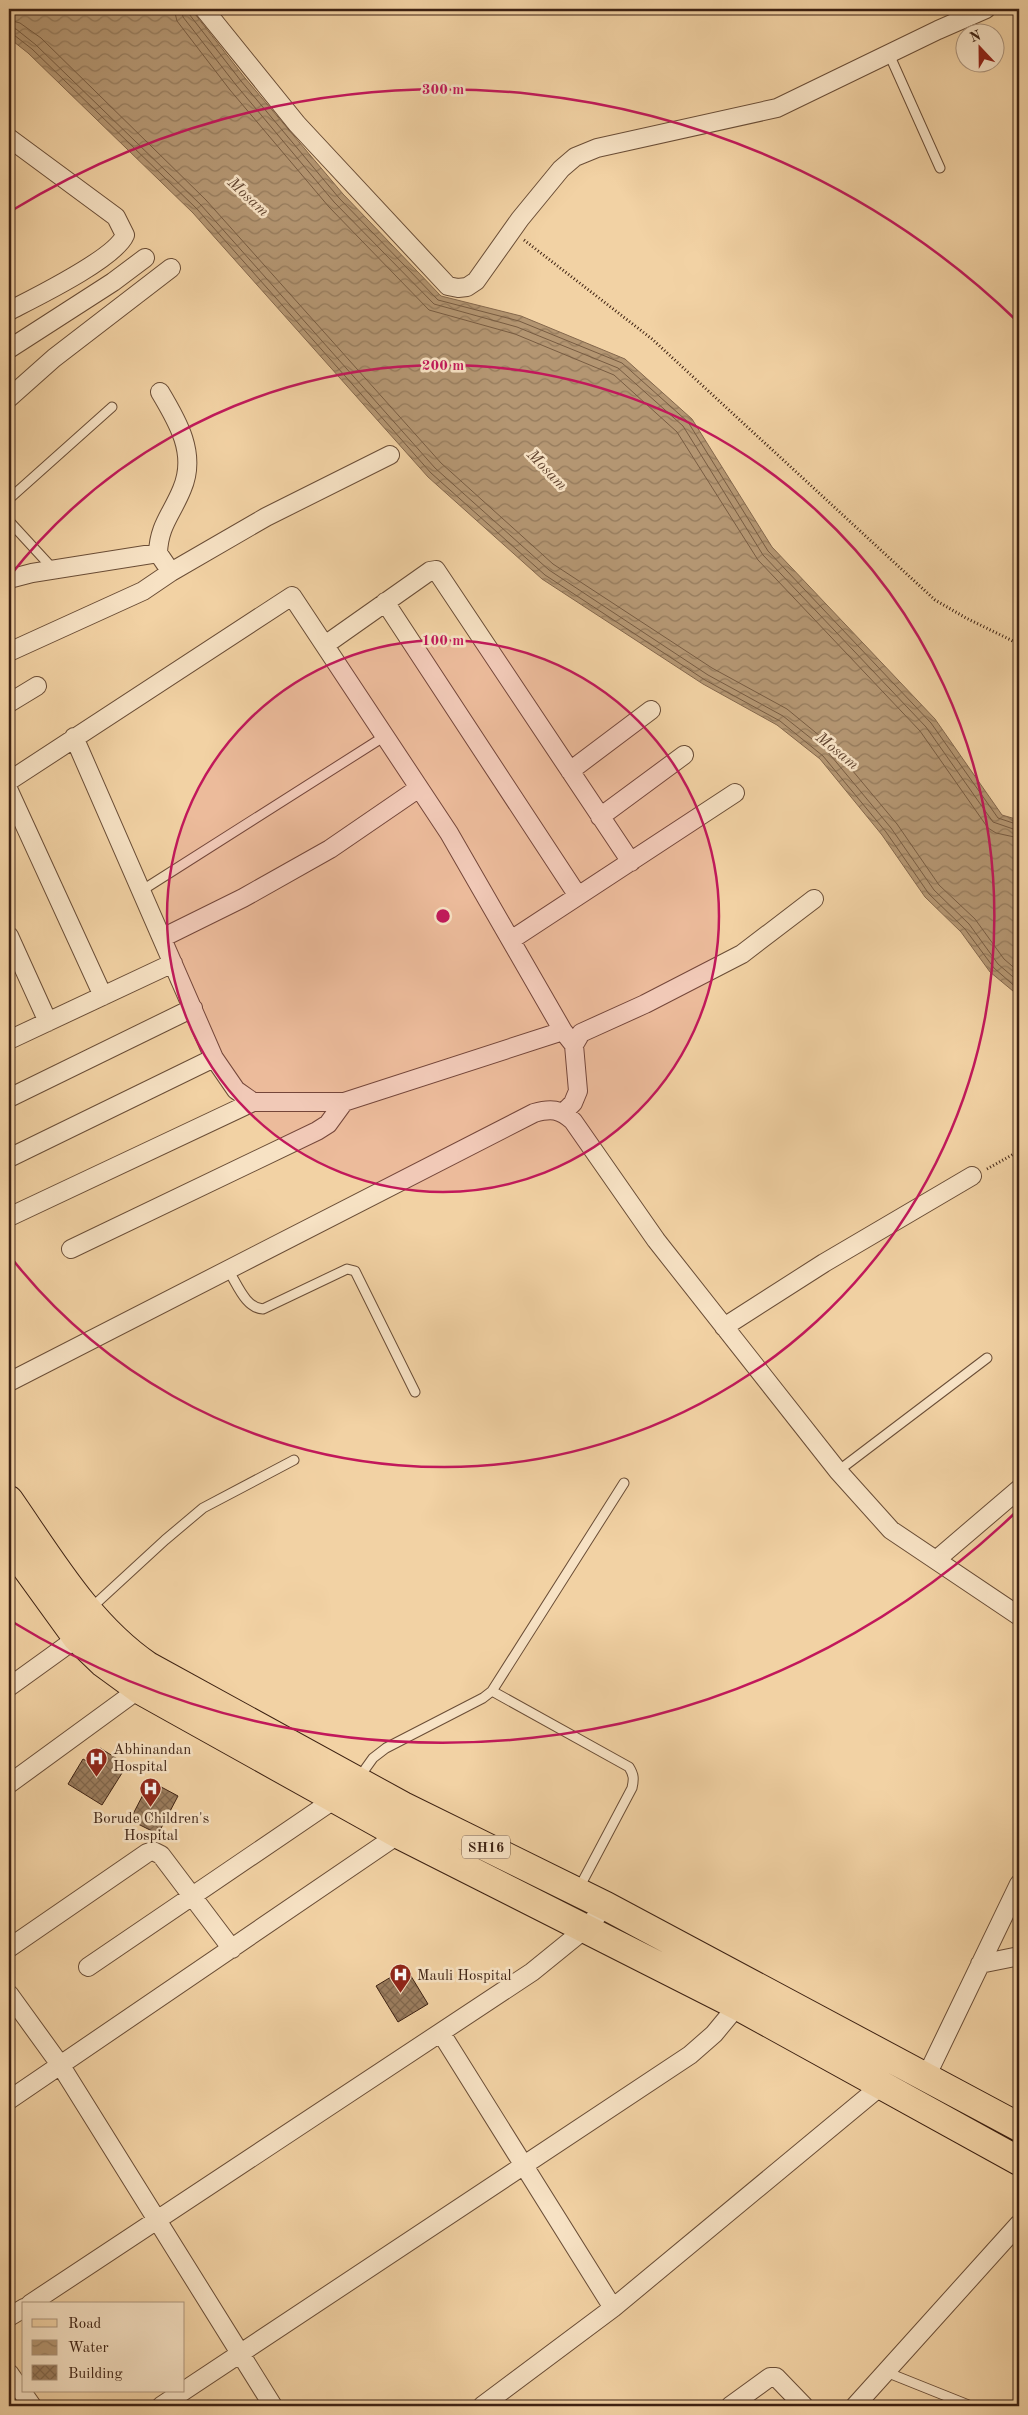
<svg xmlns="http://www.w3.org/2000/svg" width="1028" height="2415" viewBox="0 0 1028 2415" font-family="'Old Standard TT',serif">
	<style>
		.water { fill: url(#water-waves); stroke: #84674c }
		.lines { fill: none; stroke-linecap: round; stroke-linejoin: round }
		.shore { stroke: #785c42; stroke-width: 1 }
		.building { fill: url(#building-cross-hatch); stroke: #3d2112 }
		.lane-casing { stroke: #6a4d36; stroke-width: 11 }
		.street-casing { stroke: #6a4d36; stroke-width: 20 }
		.primary-casing { stroke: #3d2112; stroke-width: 30 }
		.path { stroke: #3d2112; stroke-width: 3; stroke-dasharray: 1 2.5; stroke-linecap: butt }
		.lane { stroke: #f7e2c4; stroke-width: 9 }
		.street { stroke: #f7e2c4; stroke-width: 18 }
		.primary { stroke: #f2d2a4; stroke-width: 28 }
		.ring { fill: none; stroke: #c2185b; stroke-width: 2.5 }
		.labels { text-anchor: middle; stroke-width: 5; stroke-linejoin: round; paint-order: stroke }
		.shield { fill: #f7e2c4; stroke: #755b47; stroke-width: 1 }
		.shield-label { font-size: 14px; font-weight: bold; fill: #3d2112 }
		.poi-label { font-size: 15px; fill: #3d2112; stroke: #f7e2c4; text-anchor: start }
		.water-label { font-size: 16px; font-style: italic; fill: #61442f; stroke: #f7e2c4 }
		.centre { fill: #c2185b; stroke: #f7e2c4; stroke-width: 2.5 }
		.ring-label { font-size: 15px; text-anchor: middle; font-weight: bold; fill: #c2185b; stroke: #f7e2c4; stroke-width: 5; stroke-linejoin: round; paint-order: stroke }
	</style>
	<defs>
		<pattern id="water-waves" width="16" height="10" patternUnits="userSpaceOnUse" patternTransform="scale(1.25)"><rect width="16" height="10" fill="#b49672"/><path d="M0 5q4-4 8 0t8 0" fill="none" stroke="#947a5c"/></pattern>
		<pattern id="building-cross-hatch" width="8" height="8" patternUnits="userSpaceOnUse" patternTransform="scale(1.25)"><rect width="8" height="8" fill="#9b7d5e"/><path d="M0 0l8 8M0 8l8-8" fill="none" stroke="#80664c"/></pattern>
	</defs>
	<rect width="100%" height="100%" fill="#f2d2a4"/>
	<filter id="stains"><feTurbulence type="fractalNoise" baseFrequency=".004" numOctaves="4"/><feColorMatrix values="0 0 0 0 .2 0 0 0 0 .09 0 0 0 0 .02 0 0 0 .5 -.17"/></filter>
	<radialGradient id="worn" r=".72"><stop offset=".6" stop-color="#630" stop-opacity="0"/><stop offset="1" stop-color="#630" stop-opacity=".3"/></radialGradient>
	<path class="water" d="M9,9h182l54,69 98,116 98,102 80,20 104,43 67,60 80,128 163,172 67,96 17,5v176l-29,-24 -29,-40 -36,-35 -43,-62 -62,-76 -43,-34 -74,-41 -161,-105 -114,-102 -235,-264 -165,-160 -19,-15z"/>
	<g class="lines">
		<path class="shore" d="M174,9l3,12 53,69 99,117 100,103 86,24 99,41 63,57 81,128 162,171 68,97 8,5 23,5
			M181,9l2,8 53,68 98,117 100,102 83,23 101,41 65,58 80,129 163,172 67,95 26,9
			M188,9l1,5 52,67 98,117 99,102 81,21 103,42 66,59 80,129 163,172 67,95 21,7
			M9,20l11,3 21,15 165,162 235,263 112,101 159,104 75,41 45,37 65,78 42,61 36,34 29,40 15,13
			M9,28l7,1 20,16 165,160 234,263 114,102 159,105 75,41 44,35 64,77 43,62 35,34 29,40 21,18
			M9,34l5,1 18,14 165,160 234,264 114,102 160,105 75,41 43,35 63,76 43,62 36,35 29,39 25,22"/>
	</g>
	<path class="building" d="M100,1748l27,17 -25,40 -34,-21 15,-25 7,4z
		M150,1781l28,15 -20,38 -28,-14z
		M406,1968l22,36 -30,18 -22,-36z"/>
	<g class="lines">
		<defs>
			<path id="lane" d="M889,54l51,114
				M9,499l103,-92
				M9,521l46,50
				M141,891l244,-155
				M228,1270c9,13 17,38 35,39l84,-40 8,2 60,121
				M838,1471l149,-113
				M90,1609l75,-69 38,-32 91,-48
				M492,1691l137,76c5,8 5,12 3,21l-54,102
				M358,1779l15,-21 13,-10 97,-50 9,-7 132,-208
				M886,2372l85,34"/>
			<path id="street" d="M204,9l93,115 151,162 10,2 9,-1 9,-6 44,-62 41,-50 14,-12 22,-9 180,-40 161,-78 48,-21
				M9,138l107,79 9,18c-10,24 -91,63 -116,76
				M9,349l104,-67 32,-24
				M9,398l45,-40 117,-90
				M158,553c1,-28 14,-39 24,-64 15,-35 -4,-67 -22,-97
				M9,579l23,-6 126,-20 13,19
				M385,602l193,294
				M325,645l105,-74 6,-1 195,292
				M9,652l134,-61 28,-19 95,-55 124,-62
				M9,703l28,-17
				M74,737l140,321 22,32 17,12h91l219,-71
				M570,771l81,-61
				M9,781l283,-185 157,237 114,198 11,14
				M9,791l94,205
				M600,817l84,-62
				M9,936l39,86
				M162,938l81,-40 87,-49 89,-61
				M511,940l224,-147
				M9,1040l164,-77
				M9,1098l184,-90
				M564,1112l9,-9 5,-12 -4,-46 7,-12 64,-29 97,-50 72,-55
				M9,1158l205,-100
				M9,1217l244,-115
				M71,1249l246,-118 11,-7 16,-22
				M724,1327l100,-64 148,-87
				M9,1382l525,-269c17,-5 26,-4 39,8l83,119 182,231 53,59 128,86
				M936,1560l83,-71
				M9,1687l68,-49
				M9,1784l137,-100
				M9,1948l138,-95 6,-2 8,4 71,94
				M980,1964l39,-8
				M88,1967l247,-168
				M9,1994l52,72 212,340
				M441,2033l172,275
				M926,2077l93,-193
				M9,2100l396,-270
				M30,2304l502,-332 53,-43 21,-23
				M9,2317l15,-9
				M9,2373l23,33
				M161,2406l529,-351 24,-21 29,-35
				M482,2406l131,-98 269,-223
				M730,2406l40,-29h6l28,29
				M855,2406l164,-182"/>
			<path id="primary" d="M9,1500c41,59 79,125 139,166l255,140 203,100 413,221
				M9,1544l68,94 26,25 37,27 260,145 338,171 281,155"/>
		</defs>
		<use href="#lane" class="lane-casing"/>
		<use href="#street" class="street-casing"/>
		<use href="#primary" class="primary-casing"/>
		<path class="path" d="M524,240l128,99 283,261 31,18 53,26
			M987,1169l32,-18"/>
		<use href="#lane" class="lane"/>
		<use href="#street" class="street"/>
		<use href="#primary" class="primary"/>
	</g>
	<circle cx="443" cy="916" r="276" fill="#c2185b" fill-opacity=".12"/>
	<g class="ring">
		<circle cx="443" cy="916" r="276"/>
		<path d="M9 577A551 551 0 1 1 9 1255"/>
		<path d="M1017 1511A827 827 0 0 1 11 1621M11 211A827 827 0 0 1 1017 321"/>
	</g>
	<defs>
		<symbol id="hospital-pin" viewBox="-11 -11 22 30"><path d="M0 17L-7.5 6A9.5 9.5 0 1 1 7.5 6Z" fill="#8f2418" stroke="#f7e2c4"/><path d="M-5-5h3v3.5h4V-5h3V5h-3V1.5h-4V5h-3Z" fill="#fff"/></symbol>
	</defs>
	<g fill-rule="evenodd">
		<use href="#hospital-pin" x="84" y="1746" width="25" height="34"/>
		<use href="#hospital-pin" x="138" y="1776" width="25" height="34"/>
		<use href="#hospital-pin" x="388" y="1962" width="25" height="34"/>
	</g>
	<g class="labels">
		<rect class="shield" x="462" y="1835.5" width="48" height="23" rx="4"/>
		<g class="shield-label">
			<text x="486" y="1852">SH16</text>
		</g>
		<g class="poi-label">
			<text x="113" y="1754">Abhinandan<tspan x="113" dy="17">Hospital</tspan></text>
			<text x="151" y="1823" text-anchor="middle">Borude Children's<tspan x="151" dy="17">Hospital</tspan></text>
			<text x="417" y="1980">Mauli Hospital</text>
		</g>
		<g class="water-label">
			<text transform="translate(249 196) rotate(43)" y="6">Mosam</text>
			<text transform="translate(548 469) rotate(46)" y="6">Mosam</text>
			<text transform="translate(838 750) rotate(39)" y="6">Mosam</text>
		</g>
	</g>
	<circle cx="443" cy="916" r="8" class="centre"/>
	<g class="ring-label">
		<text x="443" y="94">300 m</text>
		<text x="443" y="370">200 m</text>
		<text x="443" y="645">100 m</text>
	</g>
	<rect width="1028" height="2415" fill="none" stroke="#f2d2a4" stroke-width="30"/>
	<rect x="10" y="10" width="1008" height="2395" fill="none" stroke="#3d2112" stroke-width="2.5"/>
	<rect x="15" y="15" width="998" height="2385" fill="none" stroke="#3d2112"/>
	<rect x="22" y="2302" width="162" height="90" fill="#f7e2c4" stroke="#ad957d"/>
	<rect x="32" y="2319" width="25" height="8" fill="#f2d2a4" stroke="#ad957d"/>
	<text x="68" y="2328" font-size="15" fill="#3d2112">Road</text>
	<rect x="32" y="2340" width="25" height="15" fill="url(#water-waves)" stroke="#ad957d"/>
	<text x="68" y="2352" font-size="15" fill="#3d2112">Water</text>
	<rect x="32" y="2365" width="25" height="15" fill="url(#building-cross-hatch)" stroke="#ad957d"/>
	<text x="68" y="2378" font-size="15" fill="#3d2112">Building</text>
	<g transform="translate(980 48) rotate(338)"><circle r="24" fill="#f7e2c4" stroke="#ad957d"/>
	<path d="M0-4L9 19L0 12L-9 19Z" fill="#8f2418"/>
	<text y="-8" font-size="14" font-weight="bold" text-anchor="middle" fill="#3d2112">N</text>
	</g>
	<rect width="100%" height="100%" filter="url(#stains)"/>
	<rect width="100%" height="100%" fill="url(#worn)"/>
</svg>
